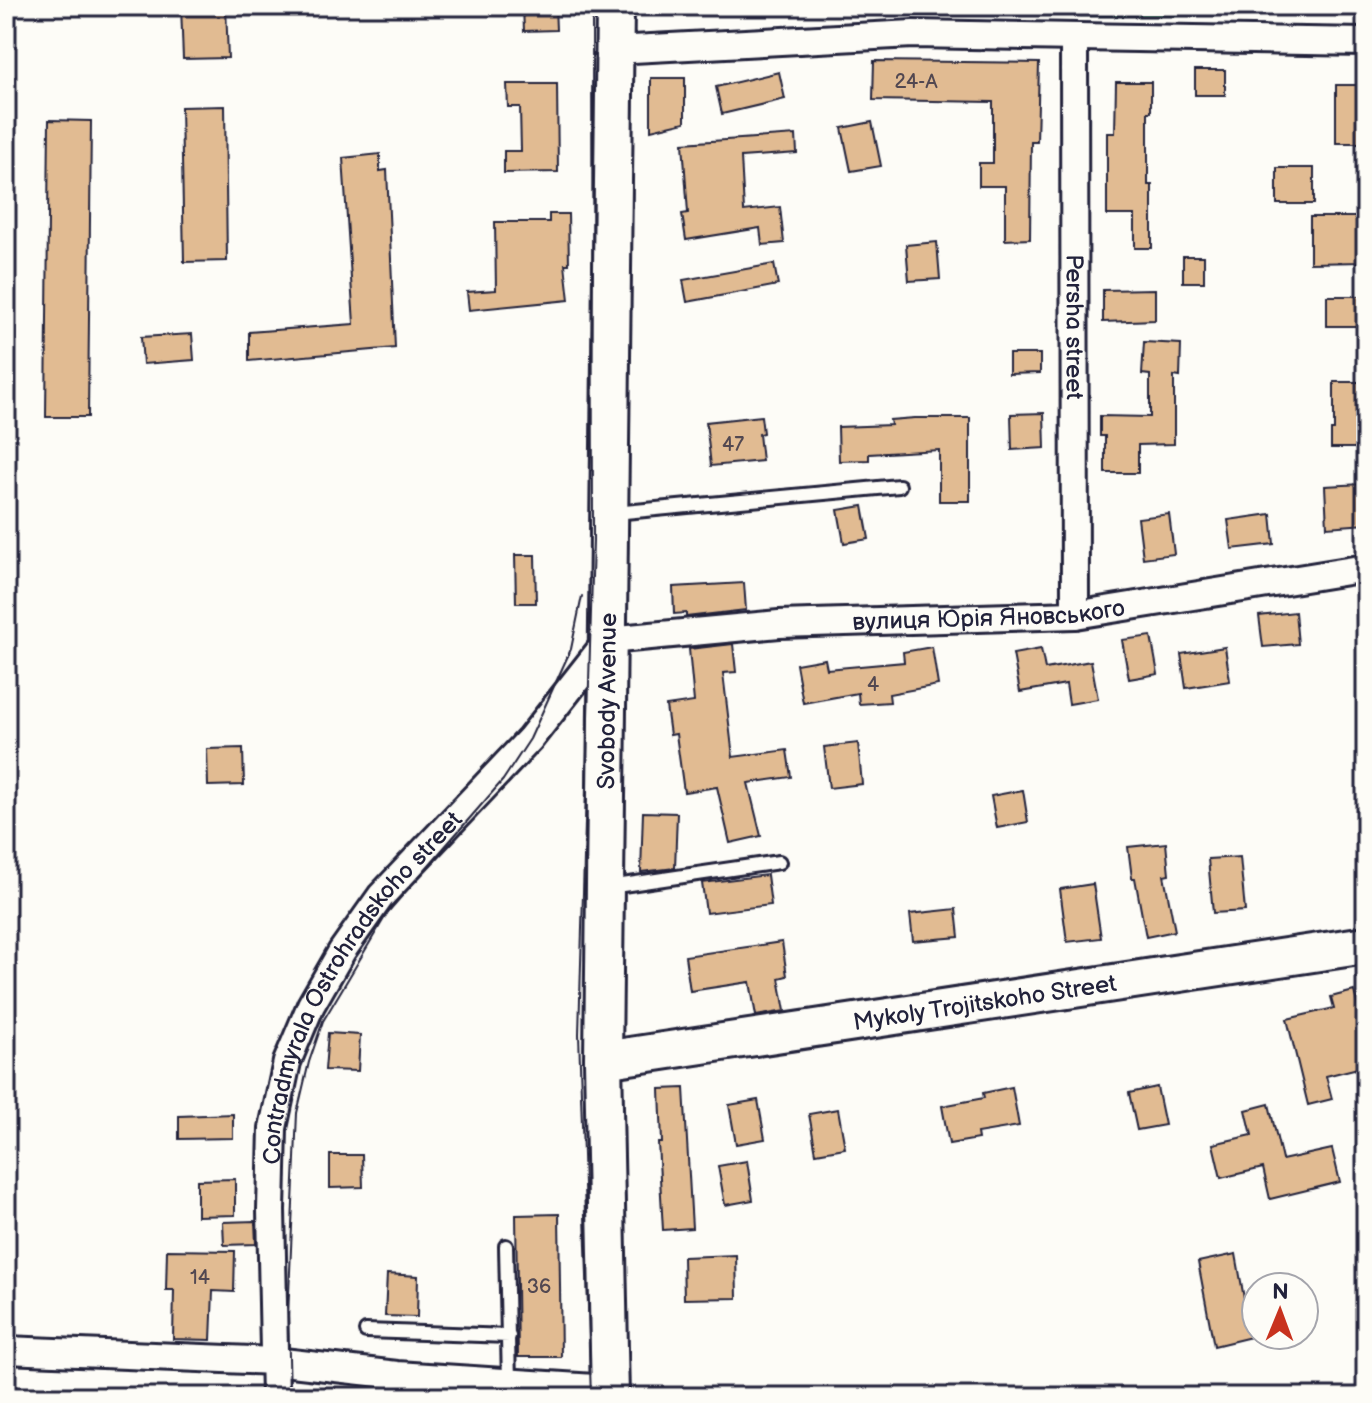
<svg xmlns="http://www.w3.org/2000/svg" width="1372" height="1403" viewBox="0 0 1372 1403" font-family="'Balsamiq Sans',sans-serif">
	<style>
		.green { fill: #94dcab; stroke: #5b7f73; stroke-width: 2 }
		.building { fill: #e1bb92; stroke: #22223b; stroke-width: 2 }
		.lines { fill: none; stroke-linecap: round; stroke-linejoin: round }
		.lane-casing { stroke: #22223b; stroke-width: 18 }
		.street-casing { stroke: #22223b; stroke-width: 32 }
		.secondary-casing { stroke: #22223b; stroke-width: 42 }
		.lane { stroke: #fdfcf7; stroke-width: 12 }
		.street { stroke: #fdfcf7; stroke-width: 26 }
		.secondary { stroke: #fdfcf7; stroke-width: 36 }
		.tram { stroke: #22223b; stroke-width: 2 }
		.labels { text-anchor: middle; stroke-width: 6; stroke-linejoin: round; paint-order: stroke }
		.number-label { font-size: 20px; fill: #524851 }
		.street-label { font-size: 24px; fill: #22223b; stroke: #fdfcf7 }
	</style>
	<rect width="100%" height="100%" fill="#fdfcf7"/>
	<filter id="ink" filterUnits="userSpaceOnUse"><feTurbulence type="fractalNoise" baseFrequency=".0125" numOctaves="2"/><feDisplacementMap in="SourceGraphic" scale="16" xChannelSelector="R" yChannelSelector="G"/><feConvolveMatrix kernelMatrix="1 2 1 2 8 2 1 2 1" color-interpolation-filters="sRGB"/></filter>
	<g filter="url(#ink)">
		<path class="green" d="M1081,6h164v9l-164,1z"/>
		<path class="building" d="M181,6h45l2,52 -45,1z
			M523,6h32l1,24 -32,1z
			M874,61l165,2 -2,79h-6l-1,97 -25,1v-54h-26v-23h14v-61l-120,-2z
			M1195,70h30v25h-30z
			M779,72l6,27 -63,15 -6,-27z
			M651,78h34v44l-34,8z
			M1116,82h35v30h-3v73h4v63h-17v-33h-28v-82h8z
			M507,84h50l1,88 -54,1v-22h17l-1,-44h-12z
			M1336,85h30v58h-30z
			M225,106l2,155 -43,1 -3,-155z
			M49,120l42,1 -3,296h-42z
			M872,122l9,44 -30,5 -9,-43z
			M796,135l1,18 -56,4 3,54 36,-4 4,36 -22,2 -2,-17 -74,12 -4,-26 6,-1 -5,-70z
			M380,154v17l7,-1 8,178 -146,13v-29l105,-8 -11,-166z
			M1277,168h37v36h-37z
			M549,214h19l1,50h-4l4,36 -100,10 -2,-18 29,-2 -1,-68h54z
			M1310,217h53v45l-53,1z
			M937,242l3,37 -31,2 -3,-36z
			M1183,256h21v26h-21z
			M774,264l4,21 -91,17 -4,-22z
			M1155,289v31l-52,2v-32z
			M1327,296h35v30h-35z
			M192,334l2,26 -51,4 -2,-27z
			M1144,342l37,2 -1,33 -6,-1v68l-36,1v28h-33v-37h-5v-20l50,1v-42l-8,-1z
			M1009,354h31v19l-31,1z
			M1334,382h28v48h3v18h-34v-18h3z
			M1044,413l1,35 -33,2 -1,-36z
			M761,416l2,17 -4,1 3,27 -51,5 -5,-44z
			M915,418h55v83h-31v-51l-70,4v6l-30,1 -1,-34 53,-2 -1,-5z
			M1363,484l3,40 -39,3 -2,-41z
			M863,506l6,33 -25,4 -6,-33z
			M1169,514l5,40 -31,4 -5,-40z
			M1271,514l3,30 -42,5 -4,-29z
			M515,555h20l1,48h-20z
			M744,583l2,27 -60,7v-4l-12,1 -1,-27z
			M1295,612l3,32 -35,3 -4,-31z
			M1151,636l7,38 -29,5 -7,-39z
			M733,644l3,28 -13,1 10,84 54,-7 4,27 -43,6 13,53 -31,7 -13,-56 -33,5 -8,-58 -6,1 -4,-29 28,-4 -5,-53z
			M932,647l6,38 -49,9 1,8 -31,2 -1,-11 -55,10 -7,-39 29,-5 2,10 77,-7 -1,-10z
			M1225,647l5,34 -44,7 -5,-34z
			M1041,649l4,20 46,-8 7,38 -29,5 -3,-20 -46,8 -7,-38z
			M858,743l4,41 -33,4 -5,-41z
			M243,748l1,37 -36,1 -1,-37z
			M1023,790l5,32 -31,6 -6,-32z
			M643,812l34,1 -2,55 -34,4z
			M1166,843l3,31 -5,1 11,56 -29,6 -11,-59h-3l-4,-31z
			M1240,857l5,54 -32,2 -5,-54z
			M767,875l4,30 -65,8 -4,-30z
			M1093,884l8,54 -34,4 -7,-53z
			M956,909l3,28 -46,4 -3,-27z
			M782,942l5,34 -8,2 6,33 -29,5 -6,-34 -60,9 -5,-35z
			M1354,991l12,48v27l-40,10 6,23 -24,6 -21,-86 47,-11 -3,-11z
			M328,1033l32,2 -2,36 -33,-1z
			M1012,1087l7,39 -42,7 1,6 -29,5 -7,-38 42,-8 -1,-5z
			M1157,1087l8,38 -28,5 -8,-37z
			M684,1088l8,140 -29,2 -5,-87h4l-2,-54z
			M758,1100l7,39 -29,5 -7,-39z
			M1269,1104l13,56 50,-11 8,33 -70,17 -7,-31 -42,10 -8,-34 39,-9 -6,-25z
			M838,1109l7,39 -29,5 -7,-39z
			M233,1114v24l-54,1v-23z
			M330,1155h32l1,32 -33,1z
			M747,1161l6,39 -28,5 -7,-39z
			M235,1179v36l-38,1v-36z
			M559,1214l2,143h-43l-2,-142z
			M255,1221l1,23 -32,1 -1,-23z
			M167,1250l68,1 -1,41 -21,-1 -2,49 -38,-1 1,-49h-8z
			M1236,1254l15,83 -37,9 -16,-84z
			M736,1255l1,43 -53,1 -1,-42z
			M387,1274l31,2 -1,41 -32,-1z"/>
		<g class="lines">
			<defs>
				<path id="lane" d="M614,513l285,-27
					M609,887l170,-25
					M506,1246l3,137
					M366,1331l143,5"/>
				<g id="street">
					<path id="s1" d="M1074,39l1,576"/>
					<path d="M614,50l299,-16 453,8"/>
					<path d="M6,1350l268,11 123,14 213,14"/>
					<path id="s2" d="M275,1397l-4,-187 2,-82 14,-66 24,-57 31,-54 39,-55 149,-157 78,-99 171,-16 296,-9 291,-47"/>
				</g>
				<g id="secondary">
					<path id="s3" d="M603,1060l763,-115"/>
					<path id="s4" d="M610,1397l-7,-337 12,-1054"/>
				</g>
			</defs>
			<use href="#lane" class="lane-casing"/>
			<use href="#street" class="street-casing"/>
			<use href="#secondary" class="secondary-casing"/>
			<use href="#lane" class="lane"/>
			<use href="#street" class="street"/>
			<use href="#secondary" class="secondary"/>
			<path class="tram" d="M290,1397l-2,-80 9,-204 12,-51 14,-41 65,-109 115,-132 27,-41 41,-90 11,-53
				M591,1397l-12,-363 14,-493 -1,-535"/>
		</g>
	</g>
	<g class="labels">
		<g class="number-label">
			<text x="916" y="88">24-А</text>
			<text x="733" y="451">47</text>
			<text x="873" y="691">4</text>
			<text x="200" y="1284">14</text>
			<text x="539" y="1293">36</text>
		</g>
		<g class="street-label">
			<text dy="8" stroke="none"><textPath href="#s1" startOffset="288">Persha street</textPath></text>
			<text dy="8" stroke="none"><textPath href="#s2" startOffset="1252">вулиця Юрія Яновського</textPath></text>
			<text dy="8" stroke="none"><textPath href="#s4" startOffset="696">Svobody Avenue</textPath></text>
			<text dy="8" stroke="none"><textPath href="#s2" startOffset="436">Contradmyrala Ostrohradskoho street</textPath></text>
			<text dy="8" stroke="none"><textPath href="#s3" startOffset="386">Mykoly Trojitskoho Street</textPath></text>
		</g>
	</g>
	<rect width="1372" height="1403" fill="none" stroke="#fdfcf7" stroke-width="32"/>
	<rect x="16" y="16" width="1340" height="1371" fill="none" stroke="#22223b" stroke-width="3" filter="url(#ink)"/>
	<g transform="translate(1280 1311) rotate(1)"><circle r="38" fill="#fdfcf7" stroke="#a5a5ac" stroke-width="2"/>
	<path d="M0-6L14 30L0 20L-14 30Z" fill="#c8321e"/>
	<text y="-12" font-size="22" font-weight="bold" text-anchor="middle" fill="#22223b">N</text>
	</g>
</svg>
